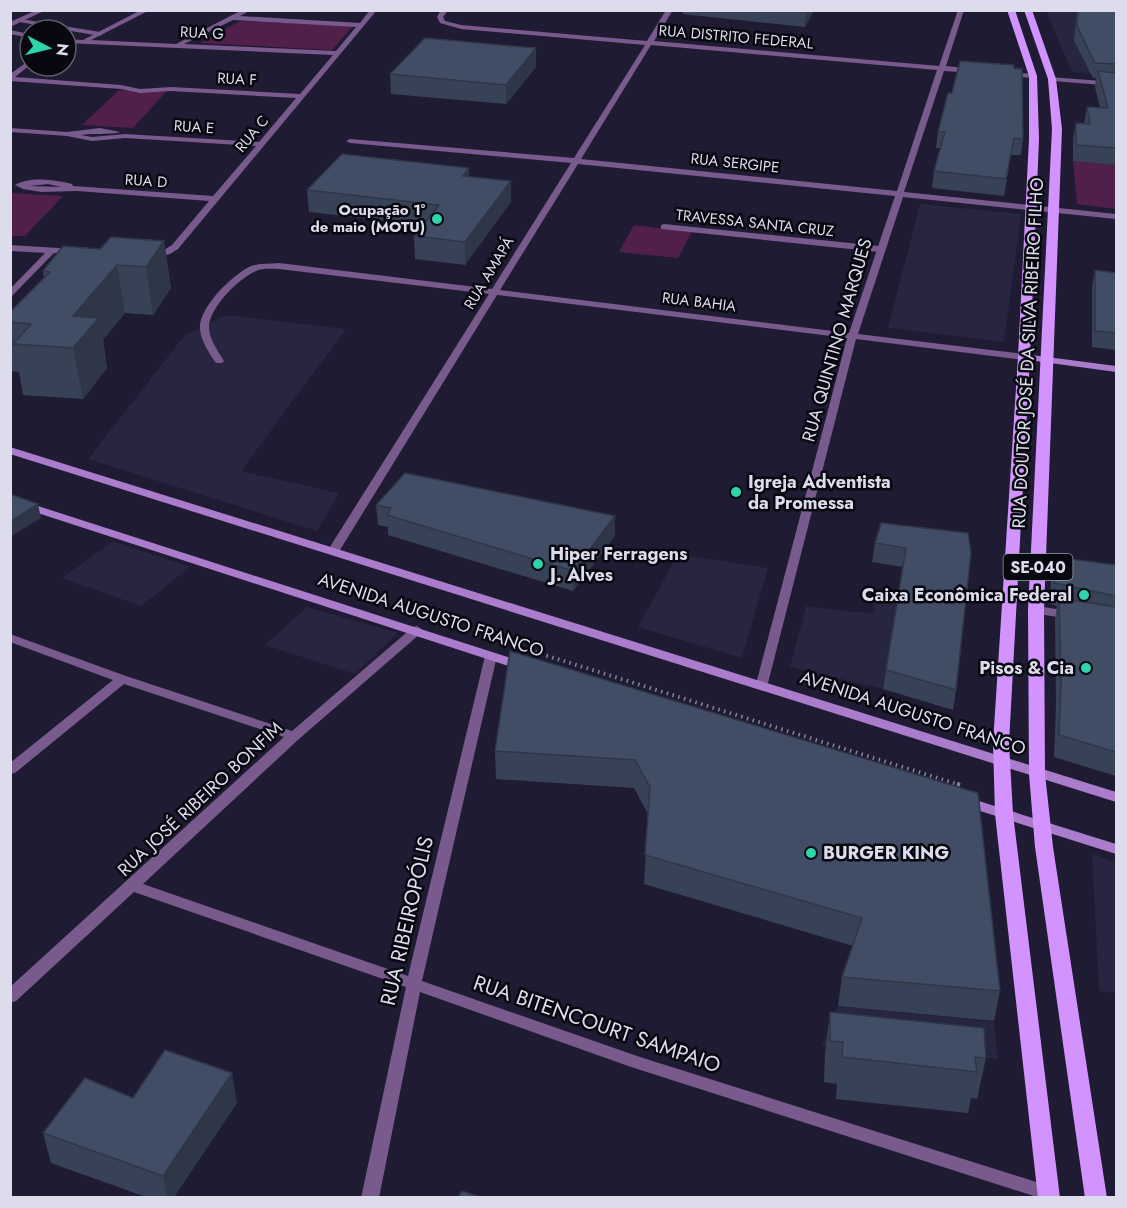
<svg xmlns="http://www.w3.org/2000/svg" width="1127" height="1208" viewBox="0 0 1127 1208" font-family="Jost,sans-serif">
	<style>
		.built { fill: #282541 }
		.green { fill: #51204a }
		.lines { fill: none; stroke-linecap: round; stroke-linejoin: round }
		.path-far1 { stroke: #868598; stroke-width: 4; stroke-dasharray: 1.5 4.5; stroke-linecap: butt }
		.path { stroke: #868598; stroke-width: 4.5; stroke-dasharray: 2 6; stroke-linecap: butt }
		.lane { fill: #785a8d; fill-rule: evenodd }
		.street { fill: #785a8d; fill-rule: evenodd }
		.secondary { fill: #ab7bcc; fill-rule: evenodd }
		.primary { fill: #d393fe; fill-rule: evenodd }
		.wall { fill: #384257 }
		.shaded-wall { fill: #2e3647 }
		.building { fill: #414d65; stroke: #2e3647; stroke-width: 1.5 }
		.poi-dot { fill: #2ed4aa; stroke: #080811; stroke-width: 2 }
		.labels { text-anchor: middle; stroke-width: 5; stroke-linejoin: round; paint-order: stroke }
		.far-street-label { font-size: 15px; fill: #dcdcec; stroke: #080811 }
		.far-poi-label { font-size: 15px; font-weight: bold; fill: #dcdcec; stroke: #080811; text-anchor: end }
		.shield { fill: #080811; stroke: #9c9caa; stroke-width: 1.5 }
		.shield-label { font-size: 16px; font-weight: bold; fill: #dcdcec }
		.street-label { font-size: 18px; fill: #dcdcec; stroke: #080811 }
		.poi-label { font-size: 18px; font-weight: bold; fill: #dcdcec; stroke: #080811; text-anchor: start }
		.near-street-label { font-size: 21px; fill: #dcdcec; stroke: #080811 }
	</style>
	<rect width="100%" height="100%" fill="#1e1b32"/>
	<path class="built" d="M1046,11h70v65l-44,-4z
		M920,204l101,10 -17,128 -116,-14z
		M226,315l120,14 -105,142 98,22 -22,38 -229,-72 97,-124z
		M113,541l77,26 -49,39 -79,-28z
		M678,554l90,14 -26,90 -104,-31z
		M874,599l24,3 -15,87 -93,-22 16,-61 68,8z
		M307,607l91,26 -43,41 -90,-29z
		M1092,854l24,8v131l-17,-2z
		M838,1006l156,16 4,37 -176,-14z"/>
	<path class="green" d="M240,21l113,5 -21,24 -132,-7z
		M119,90l47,2 -33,36 -51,-3z
		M1073,161l43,4v44l-39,-5z
		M10,193h1l52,3 -38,40h-14z
		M634,225l58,7 -14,26 -59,-6z"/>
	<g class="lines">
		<path class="path-far1" d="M535,652l425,133"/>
		<path class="path" d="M957,784l3,1"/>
		<path class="lane" d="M21,19l79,13 3,2 -3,2 -81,-14v-2z
			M664,224l215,22 4,3 -4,3 -218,-23v-4z"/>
		<path class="street" d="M37,10h9l-36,17v-5z
			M141,10h9l-59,30 85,4 66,-34h9l-11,6 120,7 10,-13h7l-199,239 -8,5 -21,5 -3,-1v-4l18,-4 8,-5 37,-44 -132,-10 -36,1 -18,-3 -8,-4c15,-9 40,-5 57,-1l1,2 140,10 43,-50 -131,-8 -33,3 -25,-5 -57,-4v-4l57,4 33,-4 20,4c-7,3 -28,1 -39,3l11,2 33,-3 134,8 37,-44 -125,-7 -31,2 -19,-4 -111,-8v-7l20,-14v5l-15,12 106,8 19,4 31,-2 129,7 33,-39 -267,-12v-4l17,1zM233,20l123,7 -20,24 -152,-7zM48,184l13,3 -31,-1z
			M441,10h7l-5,7 2,4 16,4 186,16 19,-31h7l-19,31 285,25 19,-56h6l-18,56 28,3 4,2 -4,2 -30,-2 -40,121 212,22v5l-213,-22 -45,137 166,20 5,3 -5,3 -168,-21 -89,348 -5,1 -6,-4 91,-346 -350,-43 -157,255 -6,3 -6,-3 161,-256 -210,-25c-8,0 -16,-1 -23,2 -17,7 -47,37 -47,56 0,12 9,24 15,34l-2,2h-6c-7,-10 -15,-22 -16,-34 -2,-21 33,-55 51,-63 9,-3 19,-2 28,-3l213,26 79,-126 -221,-20 -4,-2 4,-2 224,19 71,-113 -184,-16 -21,-6 -3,-6zM651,45l286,25 -40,121 -316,-32zM578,164l317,32 -46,137 -349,-43z
			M10,30l20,4v4l-20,-4z
			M1003,72l30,2 4,2 -4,2 -27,-2 -4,-2z
			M1049,77l67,5v4l-64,-5h-3z
			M10,245l65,4 4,3 -4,3 -21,-2 -44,45v-9l35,-36 -35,-2z
			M1036,606l34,5 6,4 -6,4 -38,-6 -2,-3z
			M417,626l6,4 -2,3 -122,106 -156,145 265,92 77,-320 2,-3h8l2,3 -75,325 218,76 409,129 6,2 3,5 -2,5h-16l-409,-131 -211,-75 -41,206h-18l45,-211 -272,-95 -118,109 -6,2v-16l274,-250 -160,-53 -109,89 -5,1v-11l103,-83 -103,-38v-8l116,42 166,55 121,-104z"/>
		<path class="secondary" d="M1024,354l92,12v6l-95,-13v-4z
			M10,447l1106,345v10l-1106,-348z
			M10,497l516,166 2,3 -6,4 -4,-1 -508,-165z
			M966,797l150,47v10l-155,-49 -2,-3 2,-3z"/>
		<path class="primary" d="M1007,10h8l22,66 2,63 -9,218 -21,386 4,71 47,384h-22l-43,-384 -2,-71 25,-386 11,-218v-63z
			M1024,10h8l24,69 6,50 -18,481 1,164 8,73 54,351h-22l-50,-351 -6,-73 -1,-164 24,-481 -4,-50z"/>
	</g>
	<path class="wall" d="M683,10h131l-9,17 -122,-13z
		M1077,10h39v155l-43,-4v-22l3,-16 8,1 3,-17 13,1 -5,-21 1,-9h-3l-19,-37z
		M536,67l-30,37 -115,-10 -1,-20z
		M1014,68l9,71 -2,16h-10l-7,41 -72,-8 2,-17 6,-23h-4l2,-16 14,-39z
		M469,176l42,26 -46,63 -50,-6 -1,-23 9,-11 -114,-13 -2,-22z
		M164,241l7,47 -18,27 -28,-2 -22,27 4,28 -24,31 -60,-4 -4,-23 -8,-1 -1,-2v-57l34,-34 -1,-7 57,-22z
		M1095,270l21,3v77l-24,-3v-61z
		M376,505l239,11v20l-42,55 -185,-56v-8l-10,-2z
		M968,533l-12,157 -3,20 -70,-21 20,-122 -31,-5 3,-19z
		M1055,557l61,8v211l-62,-19 2,-53 -1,-85 2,-13 -7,-2 1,-26z
		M510,651l490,340 -6,30 -156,-15 4,-29 11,-31 -209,-62 4,-70 -14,-26 -138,-9 -1,-28z
		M830,1012l156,46 -9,41 -6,-1 -3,15 -132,-14 1,-15 -13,-2 1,-29z
		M133,1098l104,5 -63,94h-28l-95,-34 -8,-30z"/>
	<path class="shaded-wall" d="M806,10h8l-9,17z
		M536,48v19l-30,37v-19z
		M469,168v21l-6,-13z
		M511,181v21l-46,63v-23z
		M164,241l7,47 -18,27 -7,-48z
		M117,265l8,48 -22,27 4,28 -24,31 -10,-51v-32z
		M38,504l3,14 -31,19v-15z
		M615,516v20l-42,55v-20z
		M232,1073l5,30 -63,94h-7l-4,-21z"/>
	<path class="building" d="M1078,10h38v54l-21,-1 -18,-37z
		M425,38l111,10 -30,37 -116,-11z
		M960,61l54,4v3l8,1 1,70 -9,-1 -8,41 -72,-8 11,-39h-7l10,-39h4z
		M1098,71l18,2v75l-40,-3v-22l14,1 -3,-17 21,1z
		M342,154l127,14 -6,8 48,5 -46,61 -51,-6 25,-31 -132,-15z
		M111,237l53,4 -18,26 -29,-2 -44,51 26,2 -26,30 -60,-4 18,-20 -21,-2v-10l40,-40 -7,-1 20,-25 37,3z
		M1095,270l21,3v60l-21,-2z
		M405,473l210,43 -42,55 -186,-56 4,-7 -15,-3z
		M10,494l28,10 -28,18z
		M881,523l87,10 3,20 -15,137 -70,-20 20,-122 -31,-5z
		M1055,557l61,8v31l-62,-13z
		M1059,598l57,9v145l-57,-17 2,-53z
		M510,651l468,142 22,198 -158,-14 20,-59 -217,-63 5,-68 -15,-27 -140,-9z
		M830,1012l154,16 2,30 -11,-1 2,15 -135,-15 1,-15 -13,-1z
		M165,1050l67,23 -69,103 -120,-43 42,-55 48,20z
		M462,1191l18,6h-22z"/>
	<g class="poi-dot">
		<circle cx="437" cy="219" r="6"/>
		<circle cx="736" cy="492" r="6"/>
		<circle cx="538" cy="564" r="6"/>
		<circle cx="1084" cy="595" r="6"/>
		<circle cx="1086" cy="668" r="6"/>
		<circle cx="811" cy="853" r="6"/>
	</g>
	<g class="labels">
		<g class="far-street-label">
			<text transform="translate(202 33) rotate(3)" y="5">RUA G</text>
			<text transform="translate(736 37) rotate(5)" y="5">RUA DISTRITO FEDERAL</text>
			<text transform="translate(237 79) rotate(3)" y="5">RUA F</text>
			<text transform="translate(194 127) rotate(4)" y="5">RUA E</text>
			<text transform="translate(252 134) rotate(-50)" y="5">RUA C</text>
			<text transform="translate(735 163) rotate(6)" y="5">RUA SERGIPE</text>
			<text transform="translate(146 181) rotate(4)" y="5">RUA D</text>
			<text transform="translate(755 223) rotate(6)" y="5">TRAVESSA SANTA CRUZ</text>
			<text transform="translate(489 273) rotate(-59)" y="5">RUA AMAPÁ</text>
			<text transform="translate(699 302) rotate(7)" y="5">RUA BAHIA</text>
		</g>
		<g class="far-poi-label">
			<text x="425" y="215">Ocupação 1º<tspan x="425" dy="17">de maio (MOTU)</tspan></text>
		</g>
		<rect class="shield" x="1003.5" y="554" width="69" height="26" rx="4.5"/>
		<g class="shield-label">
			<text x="1038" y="573">SE-040</text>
		</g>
		<g class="street-label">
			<text transform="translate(837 340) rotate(-74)" y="6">RUA QUINTINO MARQUES</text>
			<text transform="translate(1028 353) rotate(-87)" y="6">RUA DOUTOR JOSÉ DA SILVA RIBEIRO FILHO</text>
			<text transform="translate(431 615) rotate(18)" y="6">AVENIDA AUGUSTO FRANCO</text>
			<text transform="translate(913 713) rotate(18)" y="6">AVENIDA AUGUSTO FRANCO</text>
			<text transform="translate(200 799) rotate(-43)" y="6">RUA JOSÉ RIBEIRO BONFIM</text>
		</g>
		<g class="poi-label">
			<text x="748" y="488">Igreja Adventista<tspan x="748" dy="21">da Promessa</tspan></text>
			<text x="550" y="560">Hiper Ferragens<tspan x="550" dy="21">J. Alves</tspan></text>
			<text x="1072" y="601" text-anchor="end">Caixa Econômica Federal</text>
			<text x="1074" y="674" text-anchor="end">Pisos &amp; Cia</text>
			<text x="823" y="859">BURGER KING</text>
		</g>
		<g class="near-street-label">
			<text transform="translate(407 921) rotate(-77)" y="7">RUA RIBEIROPÓLIS</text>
			<text transform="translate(597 1024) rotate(19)" y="7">RUA BITENCOURT SAMPAIO</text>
		</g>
	</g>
	<rect width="1127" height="1208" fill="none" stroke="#dcdcec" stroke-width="24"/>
	<g transform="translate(48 48) rotate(97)"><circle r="28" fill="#080811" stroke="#5d5d69" stroke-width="1.5"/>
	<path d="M0-4.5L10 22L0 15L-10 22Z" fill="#2ed4aa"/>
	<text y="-9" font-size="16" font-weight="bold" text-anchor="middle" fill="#dcdcec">N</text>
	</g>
</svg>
